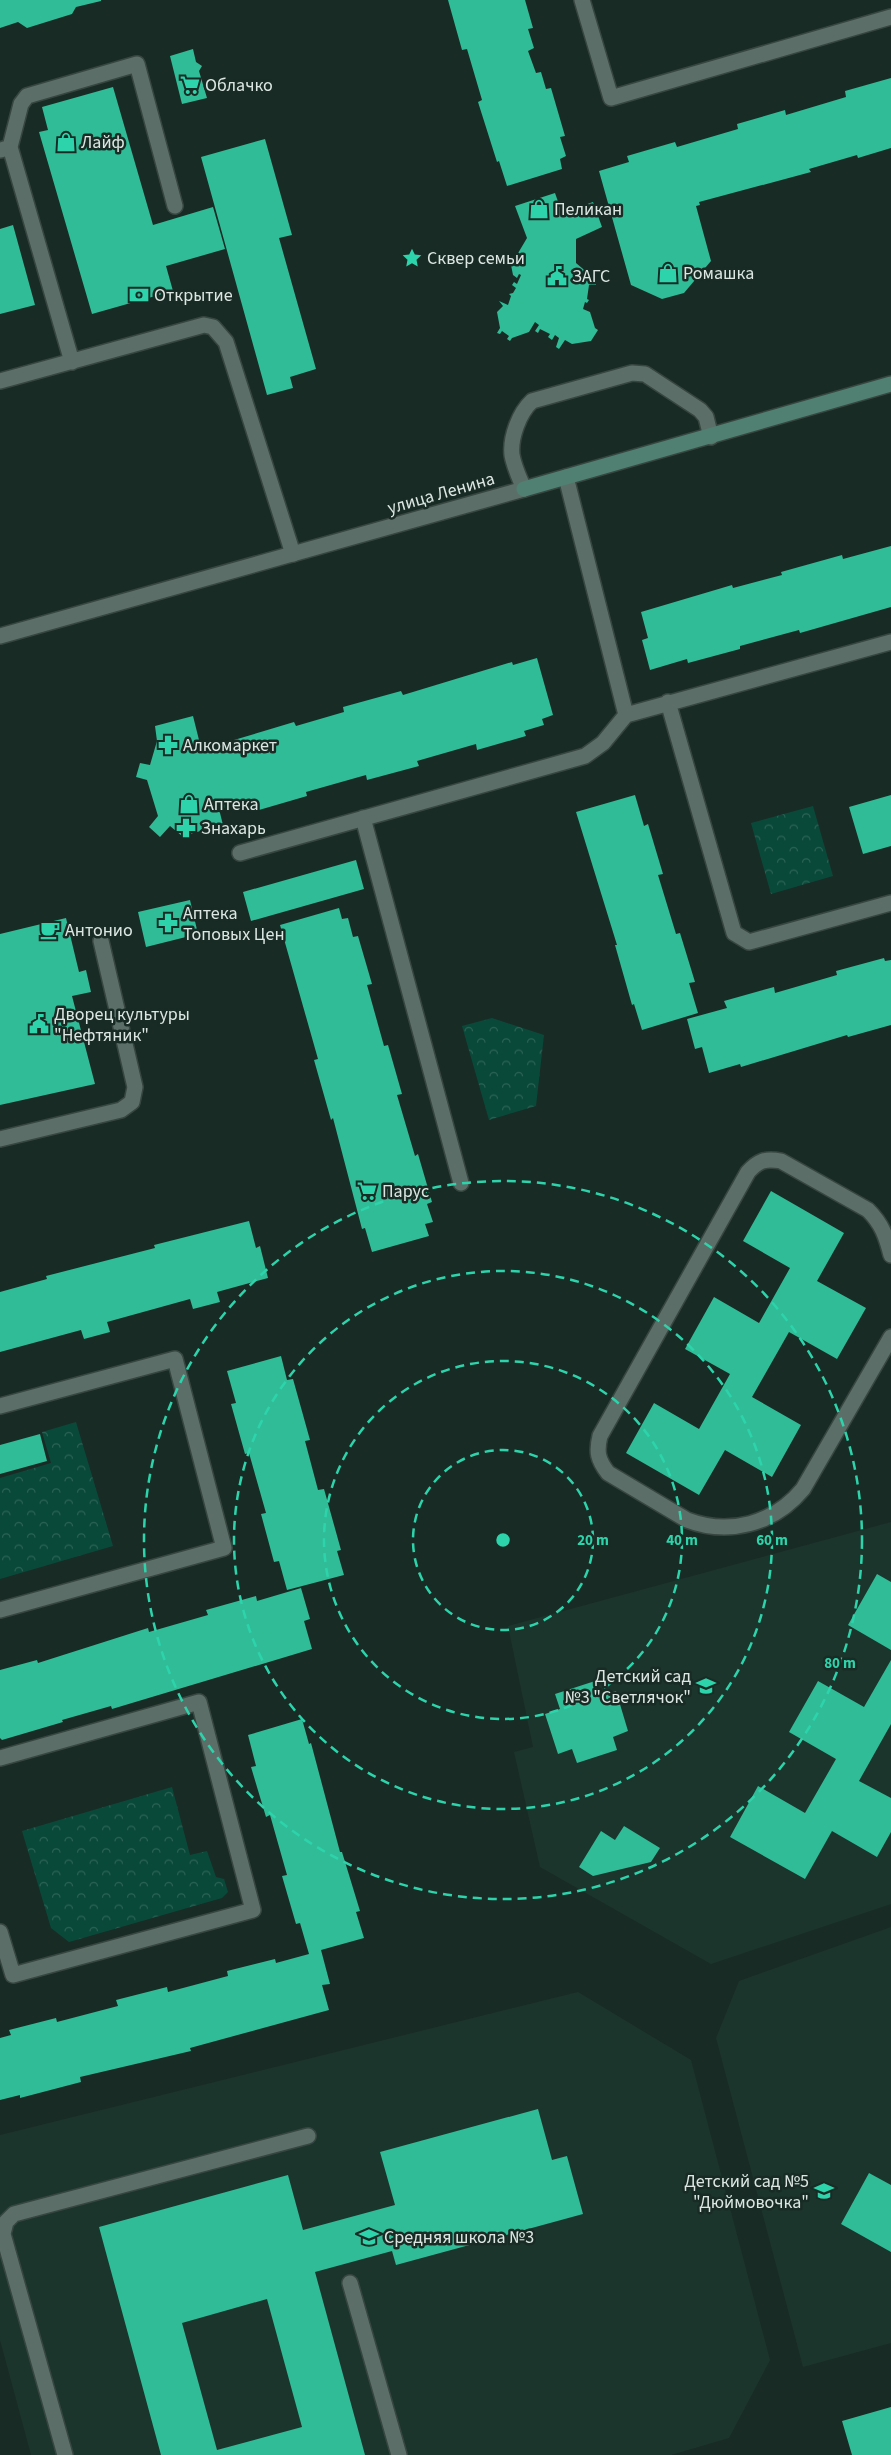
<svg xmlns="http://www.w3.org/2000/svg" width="891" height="2455" viewBox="0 0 891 2455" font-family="'Source Sans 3',sans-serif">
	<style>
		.built { fill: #1b352d }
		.park { fill: url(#park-crowns) }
		.building { fill: #30bc97; fill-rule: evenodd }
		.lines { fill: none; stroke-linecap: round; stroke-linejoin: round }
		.lane-casing { stroke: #374641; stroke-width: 18 }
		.street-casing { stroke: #374641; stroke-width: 18 }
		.secondary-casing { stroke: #374641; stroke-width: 18 }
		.lane { stroke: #5b6f68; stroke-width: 15 }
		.street { stroke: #5b6f68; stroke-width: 15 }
		.secondary { stroke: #4f8072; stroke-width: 15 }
		.ring { fill: none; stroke: #2dd4ab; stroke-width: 2.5; stroke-dasharray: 9 6 }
		.labels { text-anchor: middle; stroke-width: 5; stroke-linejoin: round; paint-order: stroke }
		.poi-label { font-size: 18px; fill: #dce7e3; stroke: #192b25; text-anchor: start }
		.street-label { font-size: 18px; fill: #dce7e3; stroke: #192b25 }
		.centre { fill: #2dd4ab; stroke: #192b25; stroke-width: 2.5 }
		.ring-label { font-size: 15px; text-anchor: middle; font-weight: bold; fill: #2dd4ab; stroke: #192b25; stroke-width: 5; stroke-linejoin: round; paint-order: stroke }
	</style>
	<defs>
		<pattern id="park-crowns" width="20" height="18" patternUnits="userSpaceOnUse" patternTransform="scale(1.25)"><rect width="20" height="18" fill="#094939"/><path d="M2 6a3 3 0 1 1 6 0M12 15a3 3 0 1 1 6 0" fill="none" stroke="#2c6356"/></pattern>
	</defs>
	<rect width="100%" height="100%" fill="#192b25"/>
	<path class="built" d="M891,1522v382l-180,60 -171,-97 -26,-115 19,-5 -25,-121z
		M891,1927v416l-88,24 -87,-329 23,-57z
		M578,1992l113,68 79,300 -41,78 -58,17h-640l-31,-115v-205z"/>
	<path class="park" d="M813,806l20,70 -62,18 -20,-71z
		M492,1018l52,17 -8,71 -47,14 -27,-94z
		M76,1422l37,124 -113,33v-101l51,-15 -9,-31z
		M172,1787l18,68 17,-4 9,26 8,2 4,13 -6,6 -153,44 -18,-14 -29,-97z"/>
	<path class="building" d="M0,0h101v1l-25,6 -4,7 -45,14 -9,-6 -18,6z
		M448,0h77l8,28 -5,1 6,19 -6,3 8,22 5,-1 5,17 5,-1 14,48 -5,1 6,19 -6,3 2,10 -55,17 -8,-25 -2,1 -19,-60 4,-2 -15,-51 -5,1z
		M193,49l3,13 6,4 -3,5 8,27 -25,6 -12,-48z
		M891,78v70l-33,10 -1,-3 -48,14 2,3 -112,30 1,3 -4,1 15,55 -27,32 -22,6 -31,-14 -32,-114 30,-9 -2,-6 48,-14 2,5 61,-18 -1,-5 48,-14 1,5 60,-18 -1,-6z
		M113,87l40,138 60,-18 12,42 -59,17 7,25 -81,23 -53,-182 9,-2 -6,-23z
		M265,139l27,96 -13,3 37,131 -26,8 3,11 -26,7 -66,-238z
		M555,193l7,20 31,-11 9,25 -26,12v24l13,11 4,-2v11l2,-1 1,3h-7l-2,14 2,1 -2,3 -2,-1 -2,7 7,3 5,16 3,2 -7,11 -19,3 -7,-4 -6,9 -3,-2 3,-9 -4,-3 -3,5 -4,-3 2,-3 -10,-5 -2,4 -3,-2 4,-6 -4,-3 -6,10 -17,6 -2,3 -3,-2 2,-3 -7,-5 -2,3 -3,-1 3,-5 -3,-16 6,-6 -4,-5 9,4 3,-9 -2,-2 4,-1 3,-5 -4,-3 2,-3 3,2 4,-9 -2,-1 -2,4 -4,-3 -2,-10 16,-27 -12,-32z
		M13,225l22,80 -35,9v-85z
		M891,546v61l-91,26 -1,-3 -59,16v3l-52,14 -1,-4 -37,11 -8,-30 6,-2 -7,-26 91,-27 1,3 49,-13 -1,-3 61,-17 1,4z
		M537,658l16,57 -11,4 2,6 -20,6 2,5 -49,14 -1,-6 -59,17 2,5 -52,14 -1,-5 -60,17 1,4 -48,14 -1,-4 -17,5 -2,-7 -20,5 4,16 -41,11 -12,-10 -10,11 -11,-10 9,-11 -11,-36 -11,-3 4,-14 10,2 7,-24 -2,-15 38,-10 9,36 32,-9v-3l60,-18 2,4 48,-14 -1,-5 58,-16 2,4 109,-33 1,3z
		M635,795l9,31 4,-2 15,50 -5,1 18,59 4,-1 15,49 -6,1 9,30 -56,17 -8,-26 -2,1 -17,-60h2l-41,-133z
		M891,795v51l-28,8 -14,-47z
		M356,860l8,29 -113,32 -8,-29z
		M190,900l8,34 -52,13 -8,-35z
		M339,908l3,11 6,-1 5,19 5,-1 14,48 -5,1 17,61 4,-1 14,49 -5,1 18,61 3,-2 14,48 -5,2 6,18 -8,2 4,12 -57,16 -7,-24 -3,1 -29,-111 -2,2 -17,-60 4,-1 -38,-134z
		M66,918l13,54 7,-2 5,22 -19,4 23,88 -95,21v-171z
		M884,958l1,3 6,-1v65l-43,12 -1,-2 -106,32 -1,-3 -31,9 -7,-26 -7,2 -8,-30 40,-11 -3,-7 50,-14 1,6 62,-18 -1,-4z
		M771,1191l73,42 -27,48 49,27 -29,51 -48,-27 -37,65 49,28 -29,52 -47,-27 -26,45 -73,-42 28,-50 45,26 31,-55 -45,-25 29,-52 45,26 31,-55 -47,-27z
		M249,1221l7,27 4,-2 8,32 -51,14 3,10 -27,7 -3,-10 -83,23 3,10 -26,7 -3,-9 -81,22v-60l47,-13 -1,-3 109,-28 -1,-3z
		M281,1356l6,24 6,-1 17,61 -5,1 13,49 6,-1 17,61 -4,1 7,24 -57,15 -8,-29 -5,1 -13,-48 5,-1 -17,-60 -4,1 -14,-50 5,-1 -9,-32z
		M40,1434l7,27 -47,13v-29z
		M877,1574l14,8v68l-43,-25z
		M301,1588l9,31 -6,2 8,28 -200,60 -1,-3 -49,14 1,2 -61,18 -2,-2v-68l37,-10 1,3 110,-35 1,4 59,-17 -2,-5 50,-14 1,5z
		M891,1660v64l-32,57 32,17v34l-14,25 -45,-26 -27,48 -75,-42 28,-51 47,27 31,-54 -47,-27 29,-51 46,26z
		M595,1681l5,15 16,-5 12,40 -15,6 4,13 -40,13 -5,-14 -14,5 -13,-40 15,-5 -5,-15z
		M302,1719l7,25 2,-1 29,109h2l18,59 -4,1 8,26 -43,12 9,34 -8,1 7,25 -139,38 1,3 -111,26 1,5 -61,16v-3l-20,5v-62l11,-3 -2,-5 47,-12 1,4 61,-16 -2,-6 51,-13 1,5 60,-16 -1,-5 48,-12 1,4 33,-9 -9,-31 -4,1 -14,-48 5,-1 -17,-60 -4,2 -15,-50 5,-1 -8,-31z
		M624,1826l36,22 -9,14 -58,14 -14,-9 22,-36 14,9z
		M538,2109l14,51 15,-4 16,58 -187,51 -4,-14 -77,21 50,183h-204l-62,-228 189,-52 15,55 92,-25 -15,-53zM267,2299l35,128 -85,23 -35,-127z
		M869,2173l22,12v67l-50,-28z
		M891,2407v48h-39l-10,-34z"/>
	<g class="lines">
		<defs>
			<path id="lane" d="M582,0l29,98 280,-81
				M10,147l11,-43 6,-8 110,-32 38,142
				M1,150l9,-3 62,215
				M0,381l204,-56 9,2 13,15 67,212
				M566,477l60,238
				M524,489c-4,-10 -10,-22 -12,-34 -2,-17 7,-42 20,-54l100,-28 13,1 55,36 6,7 5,20
				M668,702l66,231 15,9 142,-39
				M363,818l98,365
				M240,853l345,-97 18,-13 23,-28 265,-73
				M0,1139l121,-29 11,-8 3,-15 -34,-146
				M891,1255c-5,-19 -9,-31 -23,-45l-87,-49c-16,-3 -23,0 -33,11l-148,264c-4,16 -2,24 8,37l79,47c42,16 87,4 116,-31l88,-152
				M0,1406l175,-47 49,189 -224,62
				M0,1758l199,-56 54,208 -240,65 -13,-43
				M350,2283l49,172
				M65,2455l-62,-221 3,-12 8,-8 294,-78"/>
			<path id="street" d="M0,636l524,-147"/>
			<path id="secondary" d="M524,489l367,-105"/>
		</defs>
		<use href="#lane" class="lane-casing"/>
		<use href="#street" class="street-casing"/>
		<use href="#secondary" class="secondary-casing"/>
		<use href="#lane" class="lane"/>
		<use href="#street" class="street"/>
		<use href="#secondary" class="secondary"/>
	</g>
	<g class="ring">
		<circle cx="503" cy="1540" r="90"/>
		<circle cx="503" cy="1540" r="179"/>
		<circle cx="503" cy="1540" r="269"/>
		<circle cx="503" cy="1540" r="359"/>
	</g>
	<defs>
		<symbol id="supermarket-bare" viewBox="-9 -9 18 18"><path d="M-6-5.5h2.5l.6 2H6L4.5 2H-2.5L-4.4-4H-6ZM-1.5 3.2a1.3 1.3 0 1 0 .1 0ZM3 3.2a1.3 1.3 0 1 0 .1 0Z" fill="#2dd4ab" stroke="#192b25" stroke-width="2.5" paint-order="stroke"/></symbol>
		<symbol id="shop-bare" viewBox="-9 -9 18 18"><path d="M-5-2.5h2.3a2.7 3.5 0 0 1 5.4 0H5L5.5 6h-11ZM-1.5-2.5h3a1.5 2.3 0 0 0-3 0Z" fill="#2dd4ab" stroke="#192b25" stroke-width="2.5" paint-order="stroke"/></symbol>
		<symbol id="sight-bare" viewBox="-9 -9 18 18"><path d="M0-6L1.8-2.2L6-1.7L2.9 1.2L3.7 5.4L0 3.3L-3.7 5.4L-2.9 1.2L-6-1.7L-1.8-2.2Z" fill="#2dd4ab" stroke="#192b25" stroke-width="2.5" paint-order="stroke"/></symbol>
		<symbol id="civic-bare" viewBox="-9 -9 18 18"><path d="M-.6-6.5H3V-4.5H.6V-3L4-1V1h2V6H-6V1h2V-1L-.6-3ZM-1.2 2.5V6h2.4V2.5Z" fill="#2dd4ab" stroke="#192b25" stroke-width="2.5" paint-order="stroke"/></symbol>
		<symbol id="bank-bare" viewBox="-9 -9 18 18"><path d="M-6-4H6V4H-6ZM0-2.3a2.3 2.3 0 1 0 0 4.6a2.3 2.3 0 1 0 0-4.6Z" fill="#2dd4ab" stroke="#192b25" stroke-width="2.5" paint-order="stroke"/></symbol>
		<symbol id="pharmacy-bare" viewBox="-9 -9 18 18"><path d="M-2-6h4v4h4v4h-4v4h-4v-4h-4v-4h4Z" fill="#2dd4ab" stroke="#192b25" stroke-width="2.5" paint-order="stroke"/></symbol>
		<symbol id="cafe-bare" viewBox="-9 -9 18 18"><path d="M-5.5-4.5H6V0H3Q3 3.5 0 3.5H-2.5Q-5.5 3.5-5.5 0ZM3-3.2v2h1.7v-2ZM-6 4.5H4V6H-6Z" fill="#2dd4ab" stroke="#192b25" stroke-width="2.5" paint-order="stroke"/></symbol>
		<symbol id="school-bare" viewBox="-9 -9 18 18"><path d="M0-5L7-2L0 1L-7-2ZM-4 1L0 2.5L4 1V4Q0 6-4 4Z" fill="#2dd4ab" stroke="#192b25" stroke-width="2.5" paint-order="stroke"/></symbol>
	</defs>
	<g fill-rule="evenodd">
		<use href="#supermarket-bare" x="176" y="71" width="28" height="28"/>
		<use href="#shop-bare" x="52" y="128" width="28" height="28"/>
		<use href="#shop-bare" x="525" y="195" width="28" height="28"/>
		<use href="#sight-bare" x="398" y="244" width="28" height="28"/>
		<use href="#shop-bare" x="654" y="259" width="28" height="28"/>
		<use href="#civic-bare" x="543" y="262" width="28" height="28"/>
		<use href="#bank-bare" x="125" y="281" width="28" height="28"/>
		<use href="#pharmacy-bare" x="154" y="731" width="28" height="28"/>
		<use href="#shop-bare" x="175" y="790" width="28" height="28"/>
		<use href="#pharmacy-bare" x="172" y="814" width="28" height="28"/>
		<use href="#pharmacy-bare" x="154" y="909" width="28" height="28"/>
		<use href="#cafe-bare" x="36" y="916" width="28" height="28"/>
		<use href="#civic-bare" x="25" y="1010" width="28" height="28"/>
		<use href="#supermarket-bare" x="353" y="1177" width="28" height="28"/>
		<use href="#school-bare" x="692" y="1672" width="28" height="28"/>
		<use href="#school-bare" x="810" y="2177" width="28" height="28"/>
		<use href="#school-bare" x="355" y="2223" width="28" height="28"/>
	</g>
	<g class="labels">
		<g class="poi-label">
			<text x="205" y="91">Облачко</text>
			<text x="81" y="148">Лайф</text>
			<text x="554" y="215">Пеликан</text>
			<text x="427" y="264">Сквер семьи</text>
			<text x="683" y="279">Ромашка</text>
			<text x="572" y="282">ЗАГС</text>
			<text x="154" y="301">Открытие</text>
			<text x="183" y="751">Алкомаркет</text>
			<text x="204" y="810">Аптека</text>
			<text x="201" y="834">Знахарь</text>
			<text x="183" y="919">Аптека<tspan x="183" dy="21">Топовых Цен</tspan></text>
			<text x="65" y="936">Антонио</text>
			<text x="54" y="1020">Дворец культуры<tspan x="54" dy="21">"Нефтяник"</tspan></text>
			<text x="382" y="1197">Парус</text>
			<text x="691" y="1682" text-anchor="end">Детский сад<tspan x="691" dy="21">№3 "Светлячок"</tspan></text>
			<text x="809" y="2187" text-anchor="end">Детский сад №5<tspan x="809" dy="21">"Дюймовочка"</tspan></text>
			<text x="384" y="2243">Средняя школа №3</text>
		</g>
		<g class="street-label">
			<text transform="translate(441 493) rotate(-16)" y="6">улица Ленина</text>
		</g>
	</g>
	<circle cx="503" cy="1540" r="8" class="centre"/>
	<g class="ring-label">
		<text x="593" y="1545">20 m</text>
		<text x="682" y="1545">40 m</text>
		<text x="772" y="1545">60 m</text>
		<text x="840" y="1668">80 m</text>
	</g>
</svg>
